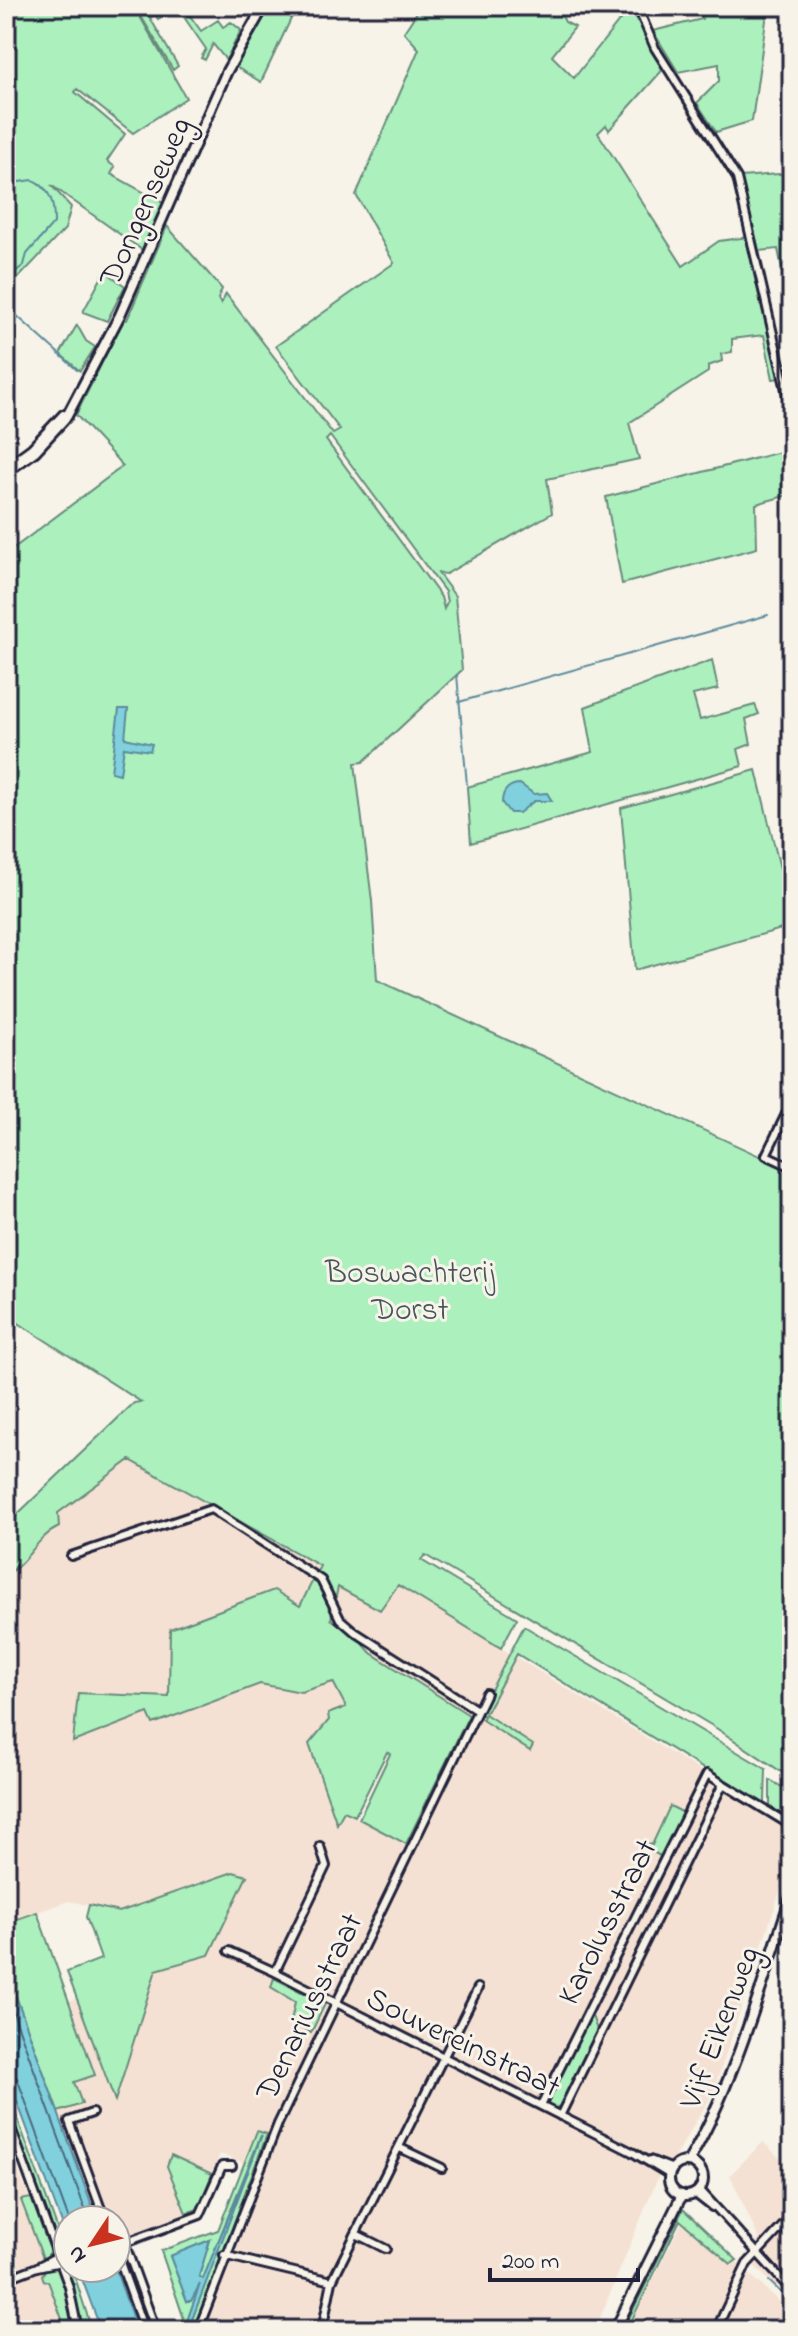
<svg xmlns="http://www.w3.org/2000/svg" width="798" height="2336" viewBox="0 0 798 2336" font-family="'Indie Flower',sans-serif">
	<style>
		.built { fill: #f4e1d3 }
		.green { fill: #acf1bd; stroke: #678a7c; stroke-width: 2; fill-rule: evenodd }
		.water { fill: #81d0dd; stroke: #5b8a9c; stroke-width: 2 }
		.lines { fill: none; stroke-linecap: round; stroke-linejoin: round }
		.shore { stroke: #48687c; stroke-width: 2 }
		.stream { stroke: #5b8a9c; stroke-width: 2 }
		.minor-casing { stroke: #22223b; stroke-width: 12 }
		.major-casing { stroke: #22223b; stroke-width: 14 }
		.minor { stroke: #f7f3e8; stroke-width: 6 }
		.major { stroke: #f7f3e8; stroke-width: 8 }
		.labels { text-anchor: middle; stroke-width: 6; stroke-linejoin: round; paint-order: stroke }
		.street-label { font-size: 32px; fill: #22223b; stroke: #f7f3e8 }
		.park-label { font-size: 32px; fill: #44565c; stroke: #f7f3e8 }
	</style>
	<rect width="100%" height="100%" fill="#f7f3e8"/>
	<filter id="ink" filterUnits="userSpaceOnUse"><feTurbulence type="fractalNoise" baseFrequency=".0125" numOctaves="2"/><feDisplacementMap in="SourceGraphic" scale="16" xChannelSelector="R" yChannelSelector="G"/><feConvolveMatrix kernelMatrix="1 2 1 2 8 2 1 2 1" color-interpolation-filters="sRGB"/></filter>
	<g filter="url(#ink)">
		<path class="built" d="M130,1459l190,107 -59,118 40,8 33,-10 8,10 5,15 -18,13 8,103 7,-12 62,32 63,-128 -99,-62 -11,-14 -28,-20 7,-32 59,-3 312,192 76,51 4,15 -4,34 -72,217 -39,65 -14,14 -65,158h-401l60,-163 -34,-13 -22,55 -82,30v-19h-19l-39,-108 23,-8 -7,-22 21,-8 -26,-73 87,-31 52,-15 25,-83 -114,40 -50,-11 -63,22v-365l35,-33z
			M6,2141l18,45 58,144h-76z
			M763,2142l19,18 10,-10v153l-48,-47 15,-17 -29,-64z
			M686,2214l106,100v16h-164z"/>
		<path class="green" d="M6,6h128l52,92 -53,35 -56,-44 -2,3 50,42 -18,27 8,6 -4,7 52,29 -21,47 -91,-65 20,22 -6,22 -59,62z
			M135,6h48l18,25 17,-11 5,7 8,-5 10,8 -15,30 -13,-16 -8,16 -4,-2 5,-9 -29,-42 -19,12 -3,-5 -5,4 28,48 -5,4z
			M269,6h28l-36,76 -25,-15z
			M421,6h151l-7,3 -3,7 3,6 10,5 -23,29 22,22 46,-58 16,-12 30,58 -57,64 -3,-5 -8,8 85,133 36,-25 29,-4 31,141 -6,1 -9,-44 -32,4v13l-11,2 1,7 -14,5v6l-79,51 10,36 -92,20 5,34 -106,61 -8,-1 17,23 7,74 -99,92 -8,1 17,138 5,79 415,191v608l-76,-51 -291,-173 -4,5 96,58 -16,30 -103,-63 -18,25 -42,-23 -7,32 28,20 12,14 98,62 -63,129 -47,-25 31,-65 -3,-2 -32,64 -11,-5 -7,13 -28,-80 20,-24 -1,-6 18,-7 -13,-25 -32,10 -41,-8 -107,40 -5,-11 -75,29 5,-49 91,4 1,-68 104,-39 26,16 20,-40 -190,-106 -72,53 1,14c-24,11 -30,35 -53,48v-50l128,-122 7,-1 -135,-87v-761l117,-88 -47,-51 47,-95h4l40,-94 55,63 -4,10 3,5 5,-10 107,140 7,-4 -64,-84 118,-83 -38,-68 63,-146 -15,-17zM330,436l115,156 2,10 -3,7 -3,-12 -115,-157z
			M699,6h69l-16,115 -36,11 -19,-29 22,-22v-17l-41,8 -25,-41 49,-12z
			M792,173v114l-6,1 -8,-39 -19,2 -18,-74z
			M105,271l20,15 -18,35 -24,-9z
			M77,325l9,16 9,6 -15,24 -20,-17z
			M792,449v45l-36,10 1,44 -135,36 -16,-87z
			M712,660l6,29 -25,6 7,25 55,-15 4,9 -13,5 5,25 -13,5 4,17 -271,77 -4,-56 126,-35 -8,-45z
			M756,770l30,123h6v33l-157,44 -14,-162z
			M524,1626l242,143 -1,33 -3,3 -245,-151 -32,60 48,31 -3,6 -48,-31 2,-4 -5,-3z
			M770,1780l22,13v27l-22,-10z
			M670,1806l14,7 -22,44 -20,-11 2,-4 8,3z
			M233,1872l14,4 -38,79 -53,15 -41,131 -48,-129 34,-13 -15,-42 3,-12 30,7z
			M37,1912l58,163 -21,7 8,22 -24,8 -52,-143v-46z
			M274,1978l51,26 -14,29 -20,-12 4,-19 -24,-15z
			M591,2013l6,17 -37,76 -8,4 -6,-6 2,-4z
			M6,2087l62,171v10h4l20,62 -11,-1 -8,-40 -67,-183z
			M257,2131l10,3 -73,196h-6l73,-195 -58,144 -4,-3 11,-36 -40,16 17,45 13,-17 -16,46h-6l6,-11 -23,-68 57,-21z
			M171,2155l41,19 -14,35 -12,4 -19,-47z
			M31,2198l5,4 16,47 -8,12 -23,-61z
			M683,2209l54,51 -6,4 -51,-44 -53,110h-4z
			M55,2267c17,11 16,44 20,63h-9l-18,-49h-4l-2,-6 4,-6z"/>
		<path class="water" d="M119,709h9l-3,29 27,6 -2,7 -26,-4 -4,27 -9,-2z
			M520,784l14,10 13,-1 5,8h-18l-15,12h-9l-8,-10c0,-11 6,-19 18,-19z
			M6,1969l91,251h-29v20l-62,-169z
			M262,2135l-74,195h-4l16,-46 -9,17h-4l-17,-45 40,-16 -11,36 4,3z
			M78,2268h37l22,62h-36z"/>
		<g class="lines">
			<path class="shore" d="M6,1993l83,227
				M6,2072l11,6 52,142"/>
			<path class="stream" d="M6,178l13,4 14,-2c18,9 21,23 21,43l-27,31 -3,11 -18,14
				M6,306l71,64
				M457,675l10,110
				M459,702l309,-87
				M769,2281l23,22"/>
			<defs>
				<path id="minor" d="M637,6l18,42 82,130 55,238
					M6,466l25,-18 32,-34 4,2
					M792,1102l-26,53 26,12
					M71,1556l140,-47 110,71 19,39 15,13 122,78
					M6,1829l3,-1
					M320,1846l6,20 -51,106 357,180 38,23
					M229,1951l46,21
					M541,2106l166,-332 16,10
					M92,2113l-23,8 36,99
					M6,2114l63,173 9,43
					M560,2116l163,-332 69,42
					M400,2148l42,20
					M650,2160l23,9
					M699,2189l93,102
					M694,2193l18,14
					M356,2234l30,15
					M124,2242l32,88
					M116,2246l84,-31 22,-49h10
					M116,2251l28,79
					M224,2255l108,26
					M58,2256l-21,11 24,-5
					M6,2279l31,-12
					M198,2330l80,-206 208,-431
					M322,2330l10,-49 146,-293
					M716,2330l31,-66 45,-48"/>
				<path id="major" d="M6,472l29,-21 32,-35 53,-101 107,-244 37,-65
					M688,2162c45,-74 76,-185 104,-268
					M669 2179a17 17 0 1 1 34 0a17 17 0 1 1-34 0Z
					M615,2330l67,-135"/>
			</defs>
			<use href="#minor" class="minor-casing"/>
			<use href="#major" class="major-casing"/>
			<use href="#minor" class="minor"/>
			<use href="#major" class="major"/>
		</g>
	</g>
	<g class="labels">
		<g class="street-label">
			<text transform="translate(144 201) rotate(-66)" y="11">Dongenseweg</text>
			<text transform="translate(606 1921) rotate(-63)" y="11">Karolusstraat</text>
			<text transform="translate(308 2006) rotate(-64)" y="11">Denariusstraat</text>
			<text transform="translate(718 2027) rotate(-69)" y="11">Vijf Eikenweg</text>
			<text transform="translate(464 2041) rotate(26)" y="11">Souvereinstraat</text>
		</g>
		<g class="park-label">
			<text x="410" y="1282">Boswachterij<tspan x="410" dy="37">Dorst</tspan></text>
		</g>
	</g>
	<rect width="798" height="2336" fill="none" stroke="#f7f3e8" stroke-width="32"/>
	<rect x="16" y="16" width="766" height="2304" fill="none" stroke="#22223b" stroke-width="3" filter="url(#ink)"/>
	<g transform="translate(92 2244) rotate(235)"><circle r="38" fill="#f7f3e8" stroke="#a29fa3" stroke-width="2"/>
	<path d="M0-6L14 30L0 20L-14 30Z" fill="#c8321e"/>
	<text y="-12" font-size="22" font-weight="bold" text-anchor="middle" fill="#22223b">N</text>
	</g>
	<path d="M490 2268v12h148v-12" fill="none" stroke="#22223b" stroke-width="4"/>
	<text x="502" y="2268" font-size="24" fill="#22223b" stroke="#f7f3e8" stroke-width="6" paint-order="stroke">200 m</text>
</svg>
